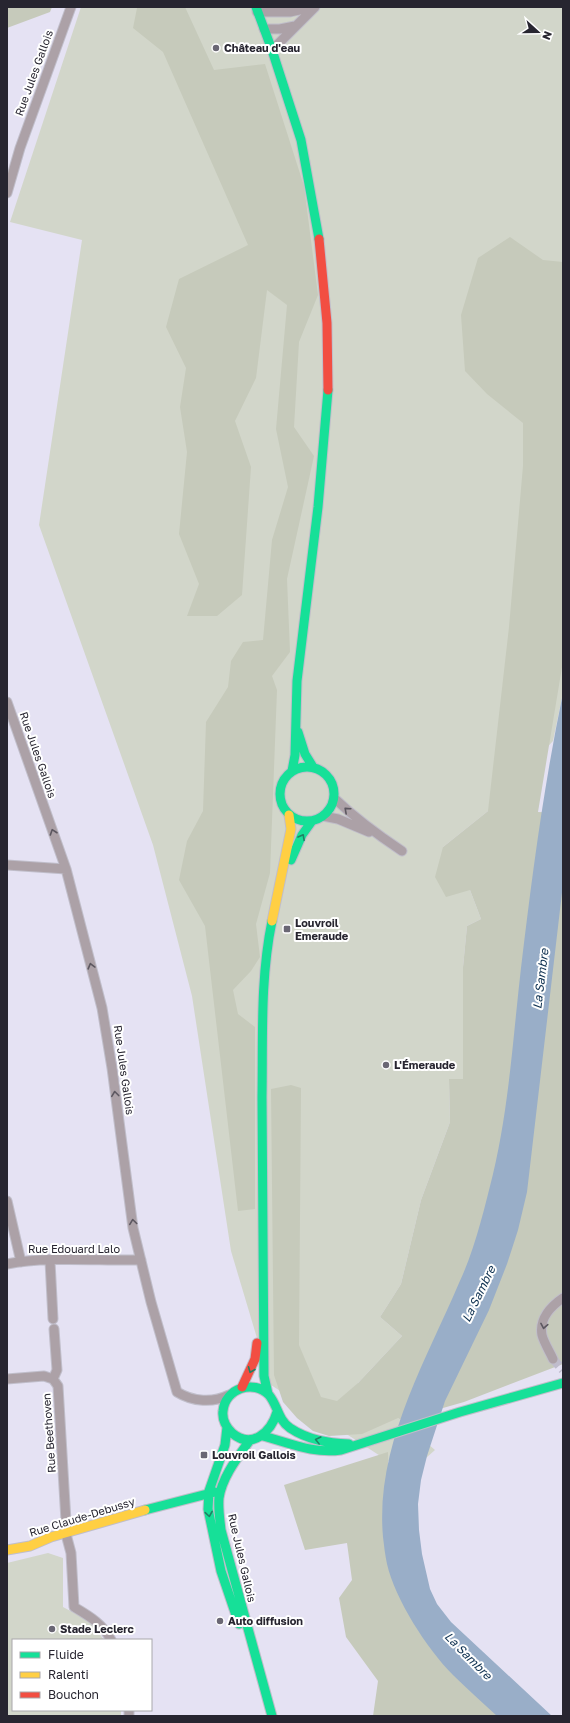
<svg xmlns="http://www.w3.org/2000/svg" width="570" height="1723" viewBox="0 0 570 1723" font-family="'Golos Text',sans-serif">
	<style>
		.green { fill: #d2d6ca }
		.forest { fill: #c6cabb }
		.water { fill: #99aec8 }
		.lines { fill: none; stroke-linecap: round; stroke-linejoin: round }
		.street-tunnel { stroke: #bfbccc; stroke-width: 9; stroke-dasharray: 9 4.5; stroke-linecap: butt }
		.street-casing { stroke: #c0beca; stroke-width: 11 }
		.fast-casing { stroke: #c0beca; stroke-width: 11 }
		.slow-casing { stroke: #c0beca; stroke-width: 11 }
		.jam-casing { stroke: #c0beca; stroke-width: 11 }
		.street { stroke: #aca1a7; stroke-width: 9 }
		.fast { stroke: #16e098; stroke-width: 9 }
		.slow { stroke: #ffcf43; stroke-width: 9 }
		.jam { stroke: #f24e42; stroke-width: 9 }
		.oneway { stroke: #5c5760 }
		.oneway2 { stroke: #1e8264 }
		.poi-dot { fill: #6a6774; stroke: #fff; stroke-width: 1.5 }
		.labels { text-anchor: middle; stroke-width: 4; stroke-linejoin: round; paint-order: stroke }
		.poi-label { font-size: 11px; font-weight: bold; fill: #272530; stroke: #fff; text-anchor: start }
		.street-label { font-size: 11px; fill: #272530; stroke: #fff }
		.water-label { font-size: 12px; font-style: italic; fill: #0c2f4f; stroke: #fff }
	</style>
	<rect width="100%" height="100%" fill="#e5e2f3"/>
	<path class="green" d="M81,7h482v686l-10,48 -65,70 -45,36 27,43 11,29 -14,7 -4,41v112h-14l1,43 -29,78 -20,84 -21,33 22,19 -44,47 77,67 -27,24 -137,-89 -40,-134 -39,-255 -39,-151 -114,-320 43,-285 -72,-18z
		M48,1553l15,5v49l28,15 13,18h-91v70h108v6h-114v-153z"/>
	<path class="forest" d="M7,7h45l-2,5 -43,16z
		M142,7h43l29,63 51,-6 39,122 14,109 -19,47 -5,85 20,29 -27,123 3,73 -18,24 5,14 -7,183 -14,51 4,33 -9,14 -18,19 5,24 17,13v182l-17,2 -33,-285 -26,-46 8,-39 16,-30 3,-89 22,-35 3,-26 12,-19 20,-2 9,-100 16,-53 -12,-58 11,-124 -20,-15 -11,88 -21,43 16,46 -9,128 -25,21h-30l12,-32 -20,-50 8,-82 -7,-45 6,-39 -20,-41 13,-48 69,-34 -85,-193 -30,-24 4,-20z
		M510,237l33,23 20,2v399l-25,151 25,1v551l-99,38 -63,18 -3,-2 -36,16 -33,2 -16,-5 -16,-13 -14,-16 -9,-27 -3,-286 20,-4 10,3 -2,257 22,52 16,4 21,-18 44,-47 -22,-19 21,-33 20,-84 29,-78 -1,-43h14v-112l4,-41 14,-7 -11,-29 -24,7 -11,-20 8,-30 45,-36 21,-184 14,-161v-43l-36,-29 -22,-23 -4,-56 17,-57z
		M388,1452l2,105 119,159h-136l5,-35 -32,-44 -7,-39 13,-18 -5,-37 -42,7 -21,-65z"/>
	<path class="water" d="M563,693v191l-36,308 -9,38 -11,34 -18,46 -44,91 -18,55 -6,24 -3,24 1,26 3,24 8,35 7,15 14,18 101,94h-55c-15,-14 -30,-27 -44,-41 -26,-26 -58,-76 -66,-111 -2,-9 -3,-19 -4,-27 -8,-91 42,-174 76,-254 16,-34 25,-73 34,-109 16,-67 20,-137 28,-206 11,-92 23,-184 42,-275z"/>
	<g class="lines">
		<path class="street-tunnel" d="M553,1359l10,11"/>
		<defs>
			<path id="street" d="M257,12h33l23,-5
				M264,29h16l15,-3
				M272,50l43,-43
				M7,193l13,-45 51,-141
				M7,702l59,167 36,139 10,60 21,160 18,74 26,90c16,10 36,11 52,3
				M334,798c21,20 44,37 68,53
				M323,816l15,3 31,13
				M7,865l59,4
				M7,1201l14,61
				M50,1261l3,58
				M7,1264c41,-8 92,-3 134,-4
				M553,1359c-3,-7 -9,-16 -11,-24 -3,-16 9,-29 21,-37
				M7,1379l37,-3 9,3 5,7 9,152 4,15 3,54c15,9 29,17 37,33
				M53,1379l4,-9 -3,-41
				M129,1710v6"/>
			<path id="fast" d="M256,7l16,43 29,90 18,99
				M298,732l7,22 8,13
				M280 794a27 27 0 1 1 54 0a27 27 0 1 1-54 0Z
				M292,771l3,-16 2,-74 21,-174 10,-117
				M291,860l11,-25 10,-14
				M268,1394l-4,-18c-1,-93 -2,-186 -2,-279 1,-59 -2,-118 10,-176
				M277,1412c-6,20 -25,38 -45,21 -6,-6 -10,-14 -9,-22 2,-23 31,-32 46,-16 9,11 9,25 21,33 18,12 38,15 59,16
				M227,1427l-2,18 -16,46 -1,18 13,62 18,53
				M263,1436c27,7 50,18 78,14l119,-38 103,-29
				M250,1440c-12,17 -28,37 -31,58 -1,11 1,22 2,32l51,186
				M145,1510l70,-18"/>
			<path id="slow" d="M272,921l19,-92 -2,-14
				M7,1550l23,-4 21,-9 94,-27"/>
			<path id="jam" d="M319,239l8,84 1,67
				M242,1387l13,-28 2,-16"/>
		</defs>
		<use href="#street" class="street-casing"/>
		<use href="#fast" class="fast-casing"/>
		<use href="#slow" class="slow-casing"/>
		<use href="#jam" class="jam-casing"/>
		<use href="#street" class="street"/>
		<use href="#fast" class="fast"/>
		<use href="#slow" class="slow"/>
		<use href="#jam" class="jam"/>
	</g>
	<defs><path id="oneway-chevron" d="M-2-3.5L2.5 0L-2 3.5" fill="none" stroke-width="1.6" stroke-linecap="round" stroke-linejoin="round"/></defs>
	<g class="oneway">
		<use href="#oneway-chevron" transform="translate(347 810) rotate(-138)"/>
		<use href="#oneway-chevron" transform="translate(53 832) rotate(-109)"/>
		<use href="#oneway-chevron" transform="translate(91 966) rotate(-105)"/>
		<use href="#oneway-chevron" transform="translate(115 1094) rotate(-97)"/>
		<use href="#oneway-chevron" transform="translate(133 1222) rotate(-98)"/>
		<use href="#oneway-chevron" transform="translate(544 1326) rotate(100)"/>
	</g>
	<g class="oneway2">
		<use href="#oneway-chevron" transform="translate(302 837) rotate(-61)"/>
		<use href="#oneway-chevron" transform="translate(251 1370) rotate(112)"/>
		<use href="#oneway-chevron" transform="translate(318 1440) rotate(-166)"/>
		<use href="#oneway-chevron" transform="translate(209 1514) rotate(81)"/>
	</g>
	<g class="poi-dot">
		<circle cx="216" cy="48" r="4"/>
		<rect x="283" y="925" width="8" height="8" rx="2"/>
		<circle cx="386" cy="1065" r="4"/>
		<rect x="200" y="1451" width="8" height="8" rx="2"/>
		<circle cx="220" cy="1621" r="4"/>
		<circle cx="52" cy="1629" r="4"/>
	</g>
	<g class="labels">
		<g class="poi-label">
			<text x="224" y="52">Château d'eau</text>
			<text x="295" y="927">Louvroil<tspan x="295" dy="13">Emeraude</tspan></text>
			<text x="394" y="1069">L'Émeraude</text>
			<text x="212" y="1459">Louvroil Gallois</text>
			<text x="228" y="1625">Auto diffusion</text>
			<text x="60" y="1633">Stade Leclerc</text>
		</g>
		<g class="street-label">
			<text transform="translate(34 73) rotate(-70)" y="4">Rue Jules Gallois</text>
			<text transform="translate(38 755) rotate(71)" y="4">Rue Jules Gallois</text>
			<text transform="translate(124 1070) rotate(82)" y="4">Rue Jules Gallois</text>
			<text x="74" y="1253">Rue Edouard Lalo</text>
			<text transform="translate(49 1433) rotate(-94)" y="4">Rue Beethoven</text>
			<text transform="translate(82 1517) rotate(-17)" y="4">Rue Claude-Debussy</text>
			<text transform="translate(242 1558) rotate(77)" y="4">Rue Jules Gallois</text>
		</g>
		<g class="water-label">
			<text transform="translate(541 979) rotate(-83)" y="4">La Sambre</text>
			<text transform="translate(479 1294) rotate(-64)" y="4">La Sambre</text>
			<text transform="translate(468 1656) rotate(45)" y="4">La Sambre</text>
		</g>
	</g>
	<rect width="570" height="1723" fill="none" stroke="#272530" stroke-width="16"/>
	<rect x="12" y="1639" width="140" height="72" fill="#ffffff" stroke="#a9a8ac"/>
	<rect x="20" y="1652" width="20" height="6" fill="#16e098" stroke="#a9a8ac"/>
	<text x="48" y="1659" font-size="12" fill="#272530">Fluide</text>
	<rect x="20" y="1672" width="20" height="6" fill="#ffcf43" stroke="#a9a8ac"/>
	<text x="48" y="1679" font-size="12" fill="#272530">Ralenti</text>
	<rect x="20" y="1692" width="20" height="6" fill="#f24e42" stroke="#a9a8ac"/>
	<text x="48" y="1699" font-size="12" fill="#272530">Bouchon</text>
	<g transform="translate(538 32) rotate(111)" stroke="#ffffff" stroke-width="3" paint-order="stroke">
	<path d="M0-3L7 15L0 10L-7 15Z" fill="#272530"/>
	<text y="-6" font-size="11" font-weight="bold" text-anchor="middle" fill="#272530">N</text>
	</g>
</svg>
